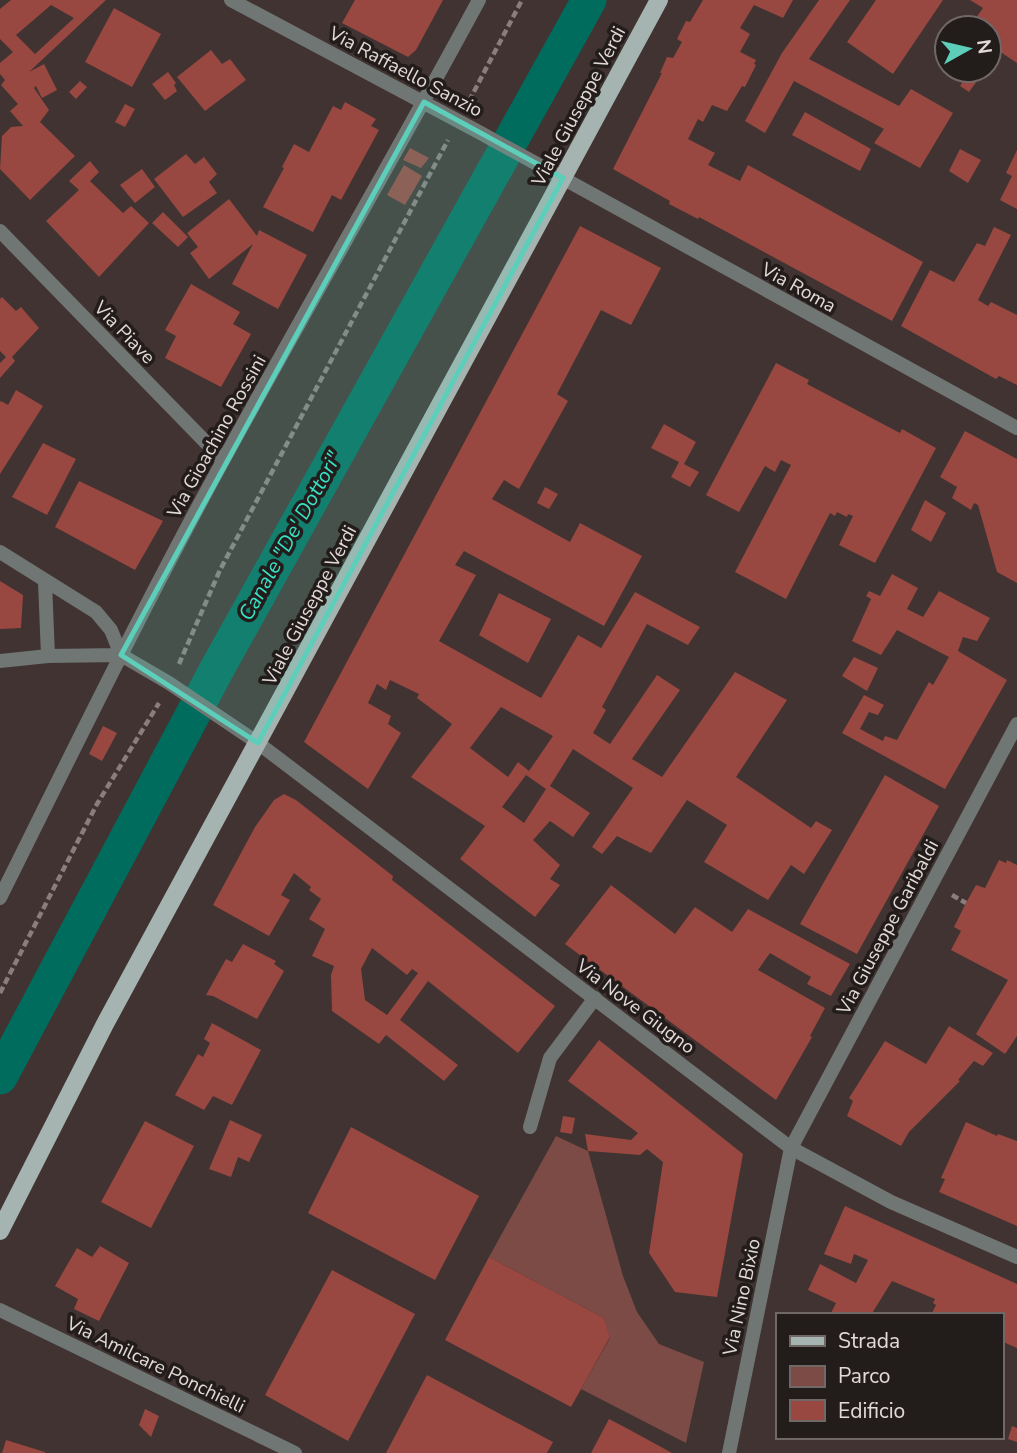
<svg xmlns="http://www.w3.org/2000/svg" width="1017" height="1453" viewBox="0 0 1017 1453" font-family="'Nunito Sans',sans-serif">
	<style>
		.green { fill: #7c4b45 }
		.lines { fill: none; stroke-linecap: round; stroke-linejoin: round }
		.canal { stroke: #006c5d; stroke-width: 35 }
		.building { fill: #984840; fill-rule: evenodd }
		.path { stroke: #897e7d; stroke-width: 4.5; stroke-dasharray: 7 3.5; stroke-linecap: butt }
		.service { stroke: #6f7674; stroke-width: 14 }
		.minor { stroke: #6f7674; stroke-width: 14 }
		.tertiary { stroke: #6f7674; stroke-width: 14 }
		.primary { stroke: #a5b4b0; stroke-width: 18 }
		.marked { fill: #5dceb9; fill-opacity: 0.2; stroke: #5dceb9; stroke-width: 5; stroke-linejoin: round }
		.labels { text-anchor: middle; stroke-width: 7; stroke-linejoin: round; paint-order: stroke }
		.street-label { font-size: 19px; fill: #e2d9d8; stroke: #221c1b }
		.water-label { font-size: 21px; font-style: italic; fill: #37e1c6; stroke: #221c1b }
	</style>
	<rect width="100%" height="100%" fill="#403331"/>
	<path class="green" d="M556,1136l32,15 35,125 14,36 22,32 45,18 -18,81 -105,-54 29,-51 -6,-20 -115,-61z"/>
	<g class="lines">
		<path class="canal" d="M0,1077l217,-408 372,-669"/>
	</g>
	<path class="building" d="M11,0h95l-77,72 15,-8 13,26 -15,8 -6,-12 -2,2 15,22 -9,12 35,34 -45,44 -30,-31 2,-33 9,-9 12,-1 -13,-15 8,-7 -17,-19 4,-5 -5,-6v-11l13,-11 -13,-13v-30zM51,5l23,13 -39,36 -19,-19z
		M355,0h88l-27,50 -8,7 -66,-34z
		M703,0h90l-10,18 -29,-13 -14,23 10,6 -10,18 16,8 -2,4 2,1 -11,22 -3,-1 -15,25 -15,-6 -9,17 -5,-3 -10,20 27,14 -7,12 32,16 8,-16 175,97 -31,59 -193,-104 -1,2 -29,-15 1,-3 -57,-32 49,-96h-2l7,-16 6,1 9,-16 -5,-3 9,-18 4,1z
		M819,0h31l-41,59 90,47 12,-17 42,24 -33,55 -46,-25 10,-14 -90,-48 -29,52 -20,-12 37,-68z
		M876,0h67l-50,74 -46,-32z
		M970,0h47v63l-18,-12 -10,13v-36h-14l3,-3 -5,-3 10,-14z
		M114,8l47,26 -29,53 -47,-25z
		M211,50l11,14 8,-5 16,21 -41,31 -28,-34z
		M971,70h14l-16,22 -9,-6z
		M168,72l8,11 -2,2 3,6 -12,9 -13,-16z
		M80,81l7,6 -11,12 -7,-7z
		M345,102l31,17 -5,7 8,4 -38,70 -9,-5 -19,37 -50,-25 21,-39 -2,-1 12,-23 15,8 24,-46 8,4z
		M125,104l10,5 -10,18 -10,-5z
		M805,112l66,37 -11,22 -68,-36z
		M410,148l19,10 -8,10 -18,-8z
		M960,149l21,11 -13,23 -19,-12z
		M1017,150v59l-17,-9 12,-24 -6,-3z
		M186,154l9,10 9,-7 13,17 -8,8 8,11 -34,24 -29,-38z
		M90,161l9,11 -9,9 33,32 8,-7 18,17 -50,54 -53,-56 33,-31 -10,-9z
		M404,165l18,11 -17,29 -18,-10z
		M142,169l13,18 -20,16 -15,-18z
		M229,199l28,37 2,-6 48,25 -29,54 -46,-25 21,-40 -44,35 -19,-26 8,-6 -11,-14z
		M163,212l25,25 -10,10 -26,-24z
		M580,226l81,42 -30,57 -30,-15 -44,84 11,7 -49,88 -15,-9 -12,19 78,43 10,-19 62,33 -38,70 -140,-75 -9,14 21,10 -37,66 102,57 37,-63 23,13 34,-56 65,35 -12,18 -41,-21 -45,83 4,3 -13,23 17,11 47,-69 23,15 -48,69 30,18 73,-105 52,28 -51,77 75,51 5,-7 16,9 -28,44 -13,-9 -23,35 -64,-38 23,-37 -40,-25 -36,53 -34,-17 -15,18 -10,-7 41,-59 -60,-39 -23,37 40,27 -17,24 -23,-16 -17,19 27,25 -10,14 10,6 -25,32 -75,-58 25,-33 -74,-49 41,-53 -35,-26 2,-4 -29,-14 -4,10 -9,-6 -9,19 23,13 -3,8 13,9 -33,56 -64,-47zM501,707l52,29 -24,35 -11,-9 -10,15 -38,-29zM526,775l20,14 -22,34 -22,-16z
		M994,227l17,8 -33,65 10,6 3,-4 26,13v70l-18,-9 -3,3 -95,-53 29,-56 24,12 23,-39 8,3z
		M191,284l49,28 -7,12 18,10 -30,53 -56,-29 11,-22 -11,-6z
		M2,297l14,14 5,-4 18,21 -27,29 3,4 -15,17v-15l6,-6 -6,-6v-52z
		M776,363l33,17 -2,4 93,49 2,-4 34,19 -61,115 -36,-18 14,-29 -5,-2 -1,3 -10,-5 -2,4 -5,-3 -44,86 -51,-27 56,-107 -10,-5 -6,12 -10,-6 -26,46 -33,-17z
		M16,390l27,16 -43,68v-72l1,-1 7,4z
		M664,424l32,18 -12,22 15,8 -9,15 -19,-10 8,-15 -28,-14z
		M965,431l52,28v124l-20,-11 -19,-67 -4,-2 -3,7 -19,-12 5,-11 -17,-10z
		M43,443l33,16 -29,56 -35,-18z
		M79,481l84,40 -28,49 -80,-43z
		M545,487l13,7 -9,15 -12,-6z
		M925,500l21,13 -15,29 -20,-12z
		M892,574l26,14 -11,21 16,8 16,-26 51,27 -13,23 -14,-4 -5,14 49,29 -62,109 -103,-56 22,-38 20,10 -6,10 -9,-3 -9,17 23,12 2,-5 12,4 32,-58 4,3 16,-28 -52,-27 -16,25 -29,-14 19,-42 -5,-3 3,-5 11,5z
		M0,581l23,14 -2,33 -21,1z
		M499,593l52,26 -23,44 -49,-28z
		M854,657l24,11 -11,23 -25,-15z
		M103,726l14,7 -15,28 -13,-7z
		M885,775l54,31 -82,148 -57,-30z
		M284,794l12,6 97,76 -1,4 163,126 -37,47 -90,-72 -28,39 58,45 -14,16 -58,-46 -7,9 -47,-33 -1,-36 3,-9 -22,-10 13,-27 -16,-10 12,-20 -12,-9 2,-3 -17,-14 -13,22 9,5 -21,36 -56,-31 42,-78 19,-27zM372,948l35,27 5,-6 6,4 -31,42 -22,-15 -4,-31z
		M999,860l7,3 1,-3 10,5v171l-12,18 -29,-20 32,-54 -57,-30 10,-19 -7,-4 12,-24 10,-18 9,3z
		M611,885l64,49 20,-27 37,25 16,-23 102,55 -19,32 -24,-12 4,-7 -41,-24 -12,17 67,38 -15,28 2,1 -36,63 -211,-156z
		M243,944l33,17 -2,3 10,7 -27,48 -44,-23 -7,-1 20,-36 6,3z
		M212,1023l49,27 -29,55 -19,-9 -9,14 -29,-15 23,-41 5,3 7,-14 -6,-4z
		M949,1026l44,27 -10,13 -9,-5 -16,19 2,1 -51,51 -8,14 -54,-30 6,-15 -4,-3 36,-57 41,23z
		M599,1040l144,114 -26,143 -42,-5 -26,-39 14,-91 -16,-13 -7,6 -52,-4 -3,-17 46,6 7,-7 -70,-52z
		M563,1116l12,2 -3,16 -12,-2z
		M230,1120l32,15 -13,27 -11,-5 -7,20 -22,-8z
		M145,1121l49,25 -43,82 -50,-26z
		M966,1122l31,14 1,-2 19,7v85l-78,-34 6,-13 -4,-1z
		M351,1127l128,69 -44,84 -127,-67z
		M845,1206l172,78v64l-16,-7v-26h-70l5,-10 -3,-2 2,-4 -43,-18 -21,34h-41l6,-12 -28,-13 12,-26 36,19 12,-23 -14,-6 -3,10 -27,-10z
		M100,1246l29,17 -30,58 -25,-12 4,-10 -23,-13 22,-38 15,9z
		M489,1257l115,61 6,19 -39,70 -126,-67z
		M332,1270l83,44 -67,127 -83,-46z
		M427,1375l126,67 -6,11h-161z
		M145,1409l14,7 -8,21 -12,-12z
		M609,1419l21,11 42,23h-81z
		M1012,1426l5,2v14l-9,-3z
		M6,1440l39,12v1h-43z"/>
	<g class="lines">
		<path class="path" d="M469,101l53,-101
			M179,664l41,-94 228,-430
			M952,895l14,8
			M0,993l97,-189 62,-101"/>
		<path class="service" d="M530,1127l20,-69 45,-60"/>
		<path class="minor" d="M231,0l246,131 540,297
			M0,231l223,229
			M0,552l96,60 15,18 10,25
			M45,582l3,74
			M0,661l48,-5 73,-1 48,28 89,60 533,405 100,54 126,55
			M0,898c73,-147 145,-295 224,-439 84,-154 172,-305 255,-459
			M0,1310l295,143"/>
		<path class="tertiary" d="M729,1453l62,-305 226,-424"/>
		<path class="primary" d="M0,1231l105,-207 554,-1024"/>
	</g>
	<path class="marked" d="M424,102l139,76 -305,565 -137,-88z"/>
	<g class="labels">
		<g class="street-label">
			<text transform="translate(406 71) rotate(28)" y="7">Via Raffaello Sanzio</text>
			<text transform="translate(578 106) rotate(-62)" y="7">Viale Giuseppe Verdi</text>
			<text transform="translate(799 287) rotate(29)" y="7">Via Roma</text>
			<text transform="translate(125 332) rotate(46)" y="7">Via Piave</text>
			<text transform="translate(216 436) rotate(-61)" y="7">Via Gioachino Rossini</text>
			<text transform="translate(309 605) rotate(-62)" y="7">Viale Giuseppe Verdi</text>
			<text transform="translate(887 927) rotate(-62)" y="7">Via Giuseppe Garibaldi</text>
			<text transform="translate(636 1006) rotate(37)" y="7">Via Nove Giugno</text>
			<text transform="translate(741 1297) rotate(-78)" y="7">Via Nino Bixio</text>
			<text transform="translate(156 1364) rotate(26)" y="7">Via Amilcare Ponchielli</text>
		</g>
		<g class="water-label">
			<text transform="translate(290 536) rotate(-61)" y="7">Canale "De' Dottori"</text>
		</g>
	</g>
	<rect x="776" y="1313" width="228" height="126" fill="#221c1b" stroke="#6f6867" stroke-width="2"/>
	<rect x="790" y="1336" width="35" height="10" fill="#a5b4b0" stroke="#6f6867" stroke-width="2"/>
	<text x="838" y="1348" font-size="21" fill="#e2d9d8">Strada</text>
	<rect x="790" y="1366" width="35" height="21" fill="#7c4b45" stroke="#6f6867" stroke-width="2"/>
	<text x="838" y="1383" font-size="21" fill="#e2d9d8">Parco</text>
	<rect x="790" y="1400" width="35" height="21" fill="#984840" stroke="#6f6867" stroke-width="2"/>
	<text x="838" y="1418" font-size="21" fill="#e2d9d8">Edificio</text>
	<g transform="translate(968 49) rotate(82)"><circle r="33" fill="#221c1b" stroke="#6f6867" stroke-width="2"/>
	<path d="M0-5L12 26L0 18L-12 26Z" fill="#5dceb9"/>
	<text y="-10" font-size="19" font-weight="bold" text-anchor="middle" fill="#e2d9d8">N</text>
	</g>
</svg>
